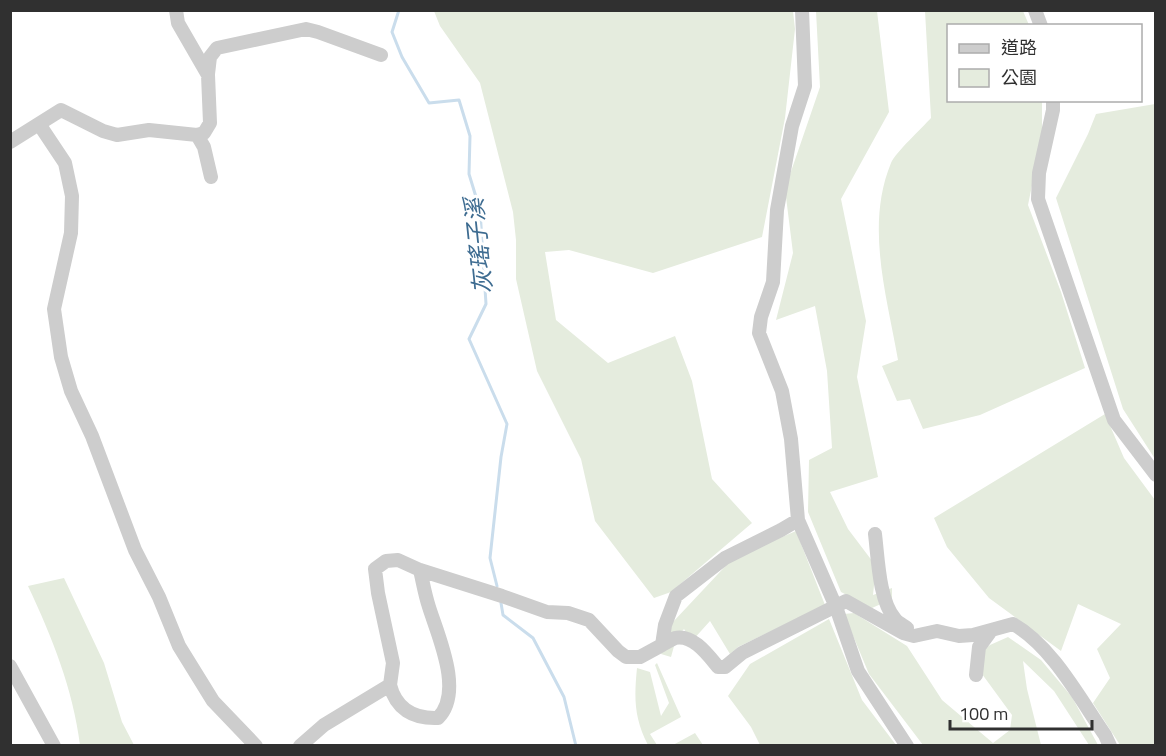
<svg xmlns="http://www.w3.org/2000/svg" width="1166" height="756" viewBox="0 0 1166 756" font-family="'Titillium Web','Noto Sans TC',sans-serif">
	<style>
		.green { fill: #e5ecde }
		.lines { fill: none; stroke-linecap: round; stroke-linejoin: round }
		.stream { stroke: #caddec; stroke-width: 3 }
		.minor { stroke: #cdcdcd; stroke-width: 14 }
		.labels { text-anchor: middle; stroke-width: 6; stroke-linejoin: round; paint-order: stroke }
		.water-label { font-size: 24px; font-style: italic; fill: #3e6c91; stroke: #fff }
	</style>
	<rect width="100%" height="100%" fill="#fff"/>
	<path class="green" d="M434,11h359l2,18 -10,89 -23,119 -109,36 -84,-23 -24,2 11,68 52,43 67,-27 17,45 20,98 40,44 -81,69 -17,6 -59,-77 -14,-62 -44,-88 -21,-92v-39l-3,-28 -33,-129 -40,-57z
		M816,11h61l12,101 -48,87 25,122 -9,56 21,100 -48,15 18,37 28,37 -3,29 19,-7v11l-20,9 -31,-16 -33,-80 1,-52 23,-12 -5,-77 -12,-65 -39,14 17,-67 -8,-64 35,-102z
		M925,11h98l6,14 -81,1v74l94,1v35l-14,69 33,87 24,76 -105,47 -57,14 -13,-30 -13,2 -15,-35 16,-6c-11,-64 -33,-134 -7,-197 5,-11 31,-35 40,-45z
		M1155,104h1l-1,355 -32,-50 -67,-211 32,-64 8,-20z
		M1105,414l19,44 31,42v245h-35l-27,-42 17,-25 -13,-29 24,-25 -43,-20 -17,47 -72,-53 -42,-51 -13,-29z
		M796,531l29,74 -87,42 -8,7 -20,-33 -18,20 -8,-12 -8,10 -5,18 -10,-3 11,-31 61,-65z
		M64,578l40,85 18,59 12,23h-54c-7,-56 -28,-108 -52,-159z
		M854,613l53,33 35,54 51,43 17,-13 2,-15 -30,-41 -6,-18 14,-11 18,-8 33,23 31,37 26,48h-9l-35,-54 -31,-30 4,28 14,56h-118l-54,-71 -25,-60z
		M829,619l33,81 34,45h-136l-9,-18 -23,-31 22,-32z
		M657,663l24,54 -31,17 7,11h-9c-14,-27 -14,-47 -11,-77l13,4 11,44 8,-13 -14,-38z
		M695,733l8,12h-30z"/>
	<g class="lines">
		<path class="stream" d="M399,10l-7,22 10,25 27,46 30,-3 11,36 -1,38 11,36 6,94 -17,35 38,85 -6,33 -11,101 7,28
			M501,603l2,12 30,23 31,59 12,49"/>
		<path class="minor" d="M1035,10l6,16
			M208,74l2,-17 7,-9 89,-19 12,3 63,23
			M1053,100v10l-14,63 -1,26 76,221 42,55
			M39,124l26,39 7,33 -1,37 -17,76 7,48 10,34 21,45 43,114 24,47 20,49 34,55 43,45
			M197,135l7,12 7,30
			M10,142l51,-32 42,21 14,4 32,-5 48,5 7,-2 6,-10 -2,-48 -30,-52 -2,-13
			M798,520l38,87 22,64 49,75
			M875,534c3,24 4,67 20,85 3,4 8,6 12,9
			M662,645c4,-2 9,-5 13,-7 18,-4 33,17 43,29h7l17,-14 104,-52 57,32 11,3 23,-5 22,5 14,-1 40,-11c39,22 67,75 92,111l5,11
			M10,666l44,80
			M976,675l3,-28 11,-15
			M390,685c6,24 23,34 48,33 26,-26 0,-82 -9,-111 -4,-12 -6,-24 -9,-37
			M300,746l24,-21 66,-40 3,-22 -15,-70 -3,-24 11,-8 12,-1 22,10 82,26 45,16 21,1 21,7 29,31 8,6h14l22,-12 3,-20 11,-29 49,-38 56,-28 17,-10 -7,-81 -9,-48 -23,-58 2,-16 12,-35 4,-72 15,-84 13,-40 -3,-76"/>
	</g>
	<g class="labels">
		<g class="water-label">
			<text transform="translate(479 246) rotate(-96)" y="8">灰瑤子溪</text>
		</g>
	</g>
	<rect width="1166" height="756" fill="none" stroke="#303030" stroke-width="24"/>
	<rect x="947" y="24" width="195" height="78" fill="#ffffff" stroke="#acacac" stroke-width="1.5"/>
	<rect x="959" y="44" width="30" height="9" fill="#cdcdcd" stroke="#acacac" stroke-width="1.5"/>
	<text x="1001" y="54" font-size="18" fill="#303030">道路</text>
	<rect x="959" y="69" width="30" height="18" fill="#e5ecde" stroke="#acacac" stroke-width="1.5"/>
	<text x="1001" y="84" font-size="18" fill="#303030">公園</text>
	<path d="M950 720v9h142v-9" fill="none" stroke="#303030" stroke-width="3"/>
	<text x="959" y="720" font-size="18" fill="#303030" stroke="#ffffff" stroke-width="4.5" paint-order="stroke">100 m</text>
</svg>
